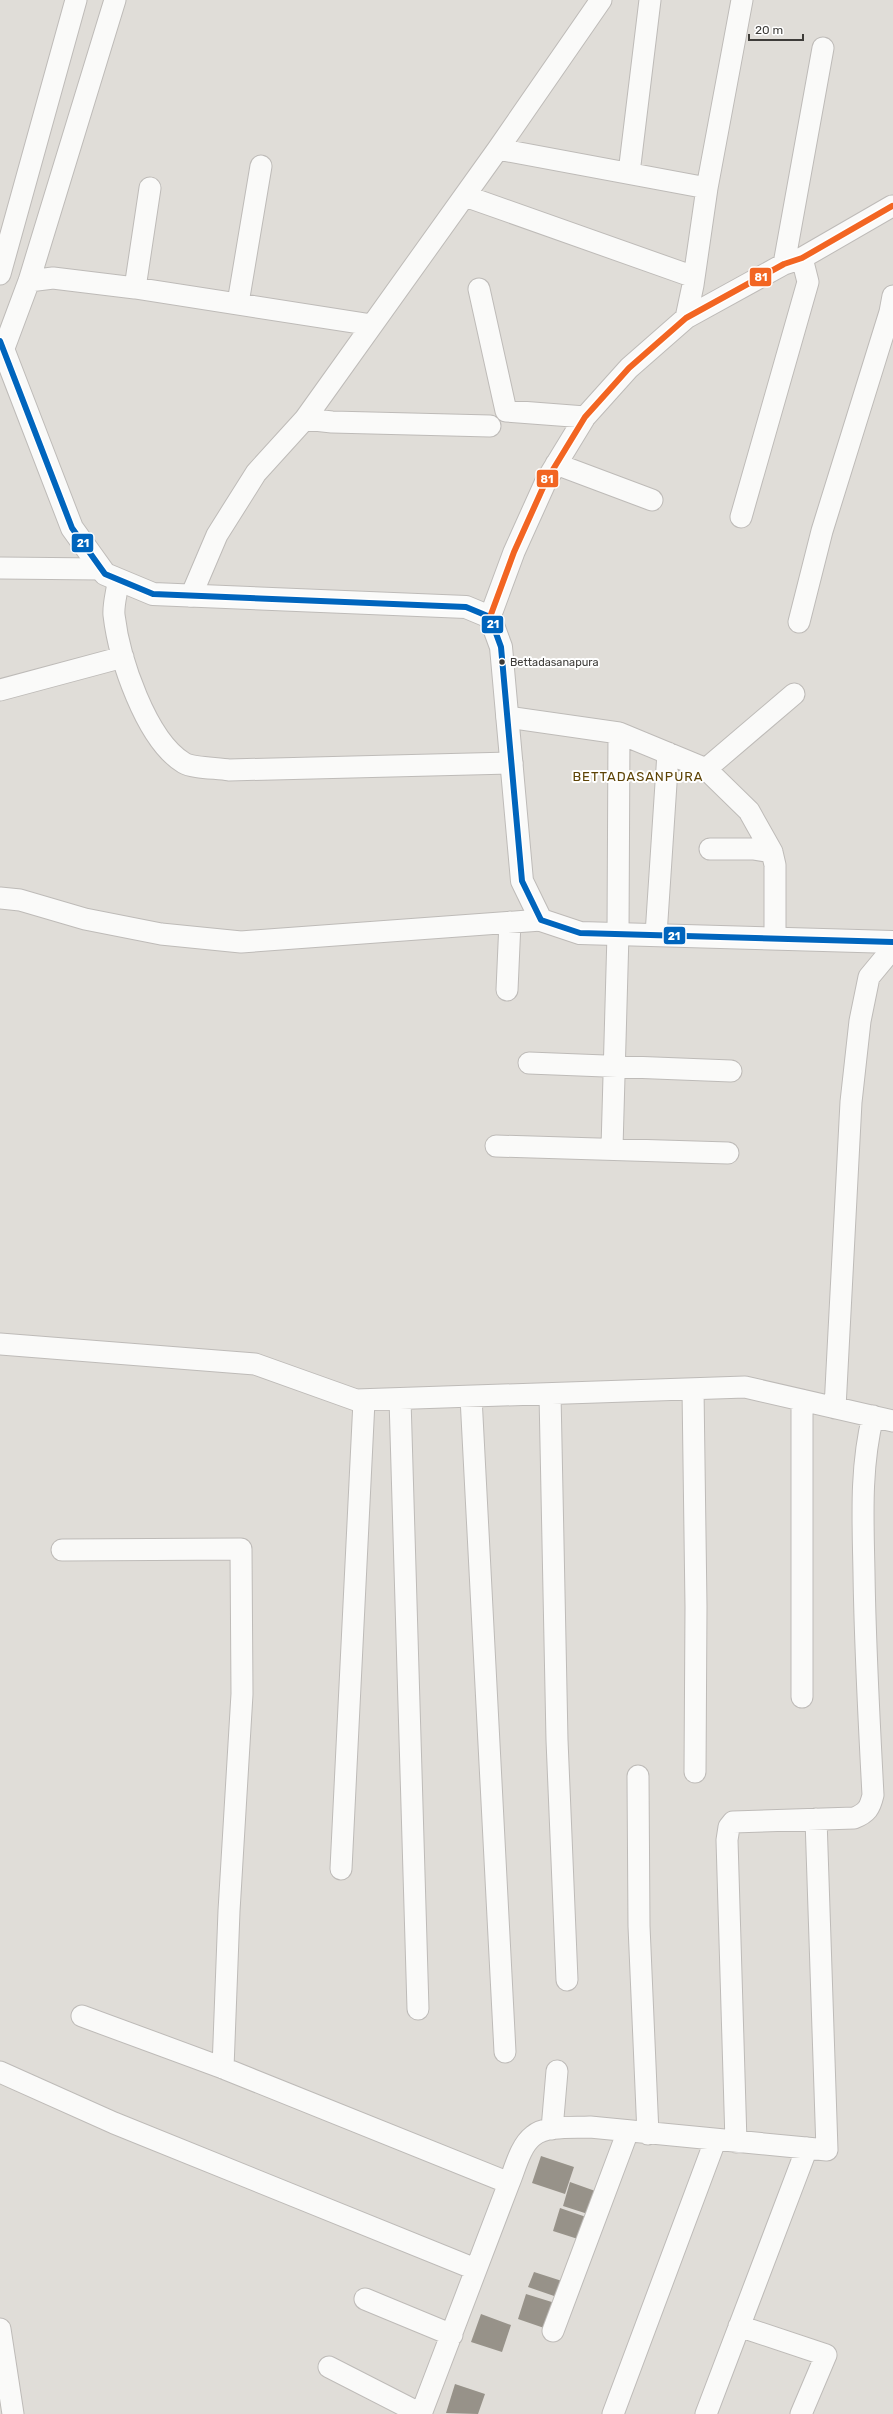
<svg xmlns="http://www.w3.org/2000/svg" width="893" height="2414" viewBox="0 0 893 2414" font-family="Rubik,sans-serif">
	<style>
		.building { fill: #979289 }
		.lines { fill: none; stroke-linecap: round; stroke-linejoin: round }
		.minor-casing { stroke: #bebbb8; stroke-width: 23 }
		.major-casing { stroke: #bebbb8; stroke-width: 24 }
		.minor { stroke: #fafaf9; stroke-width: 21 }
		.major { stroke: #fafaf9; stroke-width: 22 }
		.bus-1-casing { stroke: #fff; stroke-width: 9 }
		.bus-2-casing { stroke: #fff; stroke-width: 9 }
		.bus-1 { stroke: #0065bd; stroke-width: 6 }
		.bus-2 { stroke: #f26522; stroke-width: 6 }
		.bus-dot { fill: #3e3c39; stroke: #fff; stroke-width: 1.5 }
		.labels { text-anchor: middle; stroke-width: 4; stroke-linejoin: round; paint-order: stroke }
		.bus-label { font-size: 11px; fill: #3e3c39; stroke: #fff; text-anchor: start }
		.neighbourhood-label { font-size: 13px; letter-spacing: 1px; fill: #5d4305; stroke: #fff }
		.line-badge { stroke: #fff; stroke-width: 1.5 }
		.badge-label { font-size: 11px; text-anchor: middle; font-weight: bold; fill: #fff }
	</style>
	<rect width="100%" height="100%" fill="#e0ddd8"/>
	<path class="building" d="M541,2156l33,11 -9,27 -33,-11z
		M570,2182l28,10 -7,23 -28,-9z
		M560,2208l29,10 -8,22 -28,-9z
		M534,2272l28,9 -5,16 -29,-10z
		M526,2294l29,9 -8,26 -29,-10z
		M481,2314l30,11 -9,27 -31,-10z
		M455,2384l30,10 -7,20 -32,-1z"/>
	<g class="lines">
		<defs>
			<path id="minor" d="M498,149l209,39
				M629,173l21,-173
				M465,196l229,81
				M784,264l39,-216
				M0,274l76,-274
				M29,281l24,-3 82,10 237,37
				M135,288l15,-100
				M479,289l27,122 79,6
				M238,303l23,-137
				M686,318l7,-33 14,-97 35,-188
				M4,348l25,-67 86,-281
				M305,419l27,3 158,4
				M556,464l96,36
				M741,517l67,-235 -6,-24
				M0,568l101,1
				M118,582c-1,10 -5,23 -4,33 5,43 32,125 70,148 8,5 34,5 45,7l283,-7
				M191,596l26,-61 39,-62 49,-54 193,-270 103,-149
				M490,617l24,-65 32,-71 39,-64 44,-49 57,-50 98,-54 18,-6 90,-52
				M799,622l23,-91 68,-219 3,-16
				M0,690l123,-33
				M507,717l112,16 -1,201 -6,214
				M619,733l87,36 43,42 23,41 3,13v73
				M706,769l88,-75
				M710,849h43l19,3
				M0,898l20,2 65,19 76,15 80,8 300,-22
				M656,935l12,-182
				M507,990l3,-68
				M529,1063l202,8
				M496,1146l232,7
				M0,1344l255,20 101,36 389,-13 148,34
				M693,1389l3,218 -1,165
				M550,1394l7,346 10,240
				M471,1397l34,655
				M400,1399l18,610
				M802,1400v297
				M835,1408l16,-306 9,-81 9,-44 24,-29
				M62,1550l179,-1 1,145 -13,217 -6,157
				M638,1776l1,150 9,208
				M341,1869l23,-468
				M82,2016l141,52 286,115
				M0,2072l114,51 361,146
				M552,2129l5,-58
				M736,2142l-9,-302 2,-13 4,-5 121,-4c13,-5 16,-10 19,-23 -4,-74 -8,-148 -9,-222 -1,-53 -4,-105 9,-157
				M365,2299l87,36
				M739,2326l87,29 -25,59
				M0,2329l13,85
				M553,2331l75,-200
				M329,2367l92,47 88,-231c6,-14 11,-37 24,-47 13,-11 41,-8 57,-9l237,23 -11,-331
				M613,2414l102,-273
				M706,2414l101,-266"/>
			<path id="major" d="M0,341l72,187 33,46 48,20 313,13 24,10 11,30 21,234 19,39 39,13 313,9"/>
		</defs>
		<use href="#minor" class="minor-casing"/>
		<use href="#major" class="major-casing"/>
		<use href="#minor" class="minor"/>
		<use href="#major" class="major"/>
		<defs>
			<path id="bus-1" d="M0,341l72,187 33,46 48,20 313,13 24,10 11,30 21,234 19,39 39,13 313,9"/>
			<path id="bus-2" d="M490,617l24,-65 32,-71 39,-64 44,-49 57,-50 98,-54 18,-6 90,-52"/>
		</defs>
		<use href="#bus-1" class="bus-1-casing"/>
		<use href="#bus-2" class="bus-2-casing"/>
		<use href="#bus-1" class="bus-1"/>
		<use href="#bus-2" class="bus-2"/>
	</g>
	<circle class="bus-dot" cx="502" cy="662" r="3.5"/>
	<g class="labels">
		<g class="bus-label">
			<text x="510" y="666">Bettadasanapura</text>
		</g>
		<g class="neighbourhood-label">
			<text x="638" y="781">BETTADASANPURA</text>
		</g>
	</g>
	<g class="line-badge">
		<rect x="749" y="267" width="23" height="20" rx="4" fill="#f26522"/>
		<rect x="536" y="469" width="23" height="19" rx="4" fill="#f26522"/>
		<rect x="71" y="533" width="23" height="20" rx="4" fill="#0065bd"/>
		<rect x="481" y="615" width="23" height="19" rx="4" fill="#0065bd"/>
		<rect x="663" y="926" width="23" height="19" rx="4" fill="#0065bd"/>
	</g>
	<g class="badge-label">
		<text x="761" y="281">81</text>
		<text x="547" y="483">81</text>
		<text x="83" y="547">21</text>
		<text x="493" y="628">21</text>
		<text x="674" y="940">21</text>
	</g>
	<path d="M749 34v6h54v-6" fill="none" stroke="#3e3c39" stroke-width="2"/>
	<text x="755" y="34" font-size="12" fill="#3e3c39" stroke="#ffffff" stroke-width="3" paint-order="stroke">20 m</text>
</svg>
